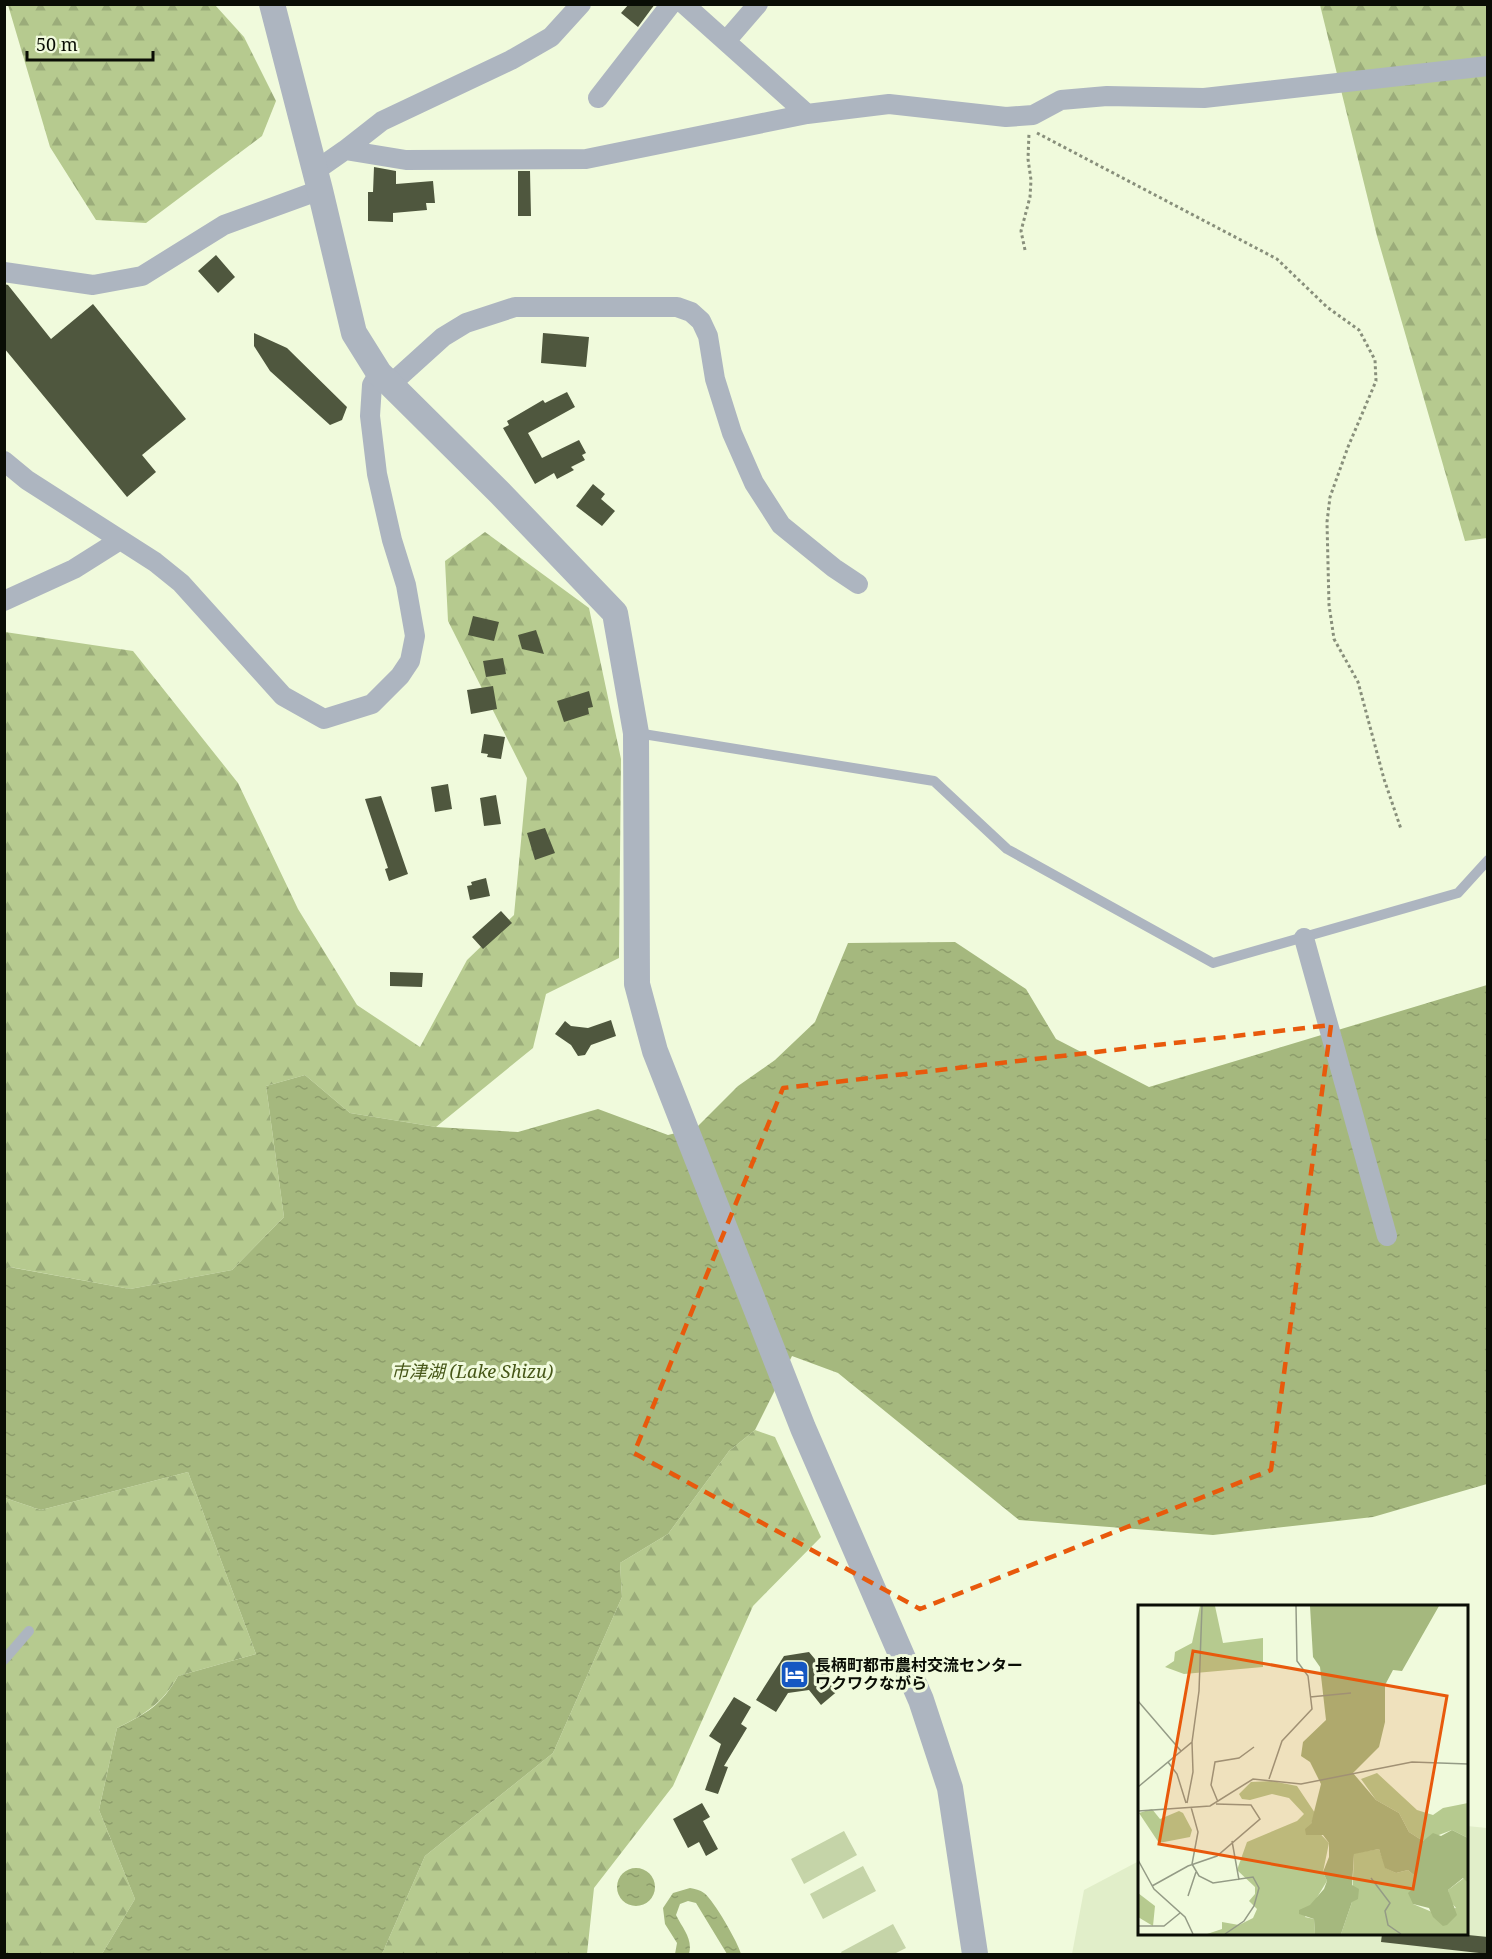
<svg xmlns="http://www.w3.org/2000/svg" width="1492" height="1959" viewBox="0 0 1492 1959" font-family="'Noto Serif','Noto Sans JP',serif">
	<style>
		.built { fill: #e1eec9 }
		.green { fill: #c5d4a8 }
		.forest { fill: url(#forest-firs) }
		.water { fill: url(#water-ripples) }
		.building { fill: #4f573e }
		.lines { fill: none; stroke-linecap: round; stroke-linejoin: round }
		.path { stroke: #888f7b; stroke-width: 3; stroke-dasharray: 3 3; stroke-linecap: butt }
		.service { stroke: #adb5c0; stroke-width: 10 }
		.minor { stroke: #adb5c0; stroke-width: 20 }
		.tertiary { stroke: #adb5c0; stroke-width: 26 }
		.marked { fill: none; stroke: #e8590c; stroke-width: 4.5; stroke-dasharray: 12 8; stroke-linejoin: round }
		.labels { text-anchor: middle; stroke-width: 6; stroke-linejoin: round; paint-order: stroke }
		.poi-label { font-size: 16px; font-weight: bold; fill: #0a0d05; stroke: #f0fadc; text-anchor: start }
		.water-label { font-size: 18px; font-style: italic; fill: #465718; stroke: #f0fadc }
		.inset-road { fill: none; stroke: #949b86; stroke-width: 1.5 }
		.view { fill: #e8590c; fill-opacity: 0.15; stroke: #e8590c; stroke-width: 3 }
		.inset-edge { fill: none; stroke: #0a0d05; stroke-width: 3 }
	</style>
	<defs>
		<pattern id="forest-firs" width="22" height="20" patternUnits="userSpaceOnUse" patternTransform="scale(1.5)"><rect width="22" height="20" fill="#b6ca8f"/><path d="M5 1l3.5 6h-7zM16 11l3.5 6h-7z" fill="#9bac7a"/></pattern>
		<pattern id="water-ripples" width="26" height="14" patternUnits="userSpaceOnUse" patternTransform="scale(1.5)"><rect width="26" height="14" fill="#a5b87e"/><path d="M2 4q2-2 4 0t4 0M15 11q2-2 4 0t4 0" fill="none" stroke="#8d9d6b"/></pattern>
	</defs>
	<rect width="100%" height="100%" fill="#f0fadc"/>
	<path class="built" d="M1467,1826l20,2v126h-415l12,-64 55,-29 1,73h326z"/>
	<path class="green" d="M844,1831l13,24 -53,29 -13,-25z
		M863,1866l13,25 -53,28 -13,-25z
		M893,1924l13,24 -12,6h-52l-1,-2z"/>
	<path class="forest" d="M8,5h207l29,32 32,64 -14,35 -116,87 -50,-3 -46,-73z
		M1320,5h167v533l-22,3 -88,-305z
		M485,532l104,76 32,151 -2,199 -73,36 -13,54 -97,79 -86,-14 -45,-38 -39,11 18,131 -52,53 -102,19 -120,-22 -5,3v-638l128,19 105,132 60,126 59,96 63,42 47,-87 47,-45 13,-137 -79,-157 -3,-60z
		M755,1430l20,7 46,100 -68,69 -80,180 -79,102 -7,66h-205l43,-98 128,-103 69,-156 -2,-34 48,-29 61,-83z
		M188,1472l68,182 -78,22c-16,28 -33,38 -61,52l-18,82 36,89 -33,55h-97v-456l36,12z"/>
	<path class="water" d="M955,942l71,47 30,50 93,48 338,-102v499l-114,33 -160,18 -194,-15 -181,-147 -46,-17 -37,74 -26,21 -61,83 -48,29 2,34 -69,156 -128,103 -43,98h-280l33,-55 -36,-89 18,-82c29,-14 45,-23 61,-52l78,-22 -68,-182 -147,38 -36,-12v-228l4,-3 121,22 102,-19 52,-53 -18,-131 39,-11 45,38 86,14 82,5 80,-23 70,26 28,-7 42,-42 37,-26 40,-38 33,-79z
		M617 1887a19 19 0 1 1 38 0a19 19 0 1 1-38 0Z
		M690,1888c5,1 10,2 14,5 9,6 35,51 37,61h-14l-31,-51 -8,-2 -8,3 -4,11c7,14 17,24 13,39h-14l2,-11 -12,-19 -2,-16 10,-15z"/>
	<path class="building" d="M629,4h26l-17,23 -17,-14z
		M374,167l22,4v13l37,-3 2,22h-9l1,7 -34,3v9l-25,-1v-29h5z
		M518,171h12l1,45h-13z
		M216,255l19,22 -17,16 -20,-22z
		M4,284l4,1 43,54 42,-35 93,115 -44,36 14,17 -29,25 -123,-149z
		M254,333l33,15 60,59 -5,13 -12,5 -60,-54 -16,-25z
		M543,333l46,4 -3,30 -45,-4z
		M567,392l8,15 -47,26 14,25 37,-18 7,13 -4,2 3,5 -14,7 3,3 -17,9 -3,-6 -19,11 -32,-56 6,-3 -2,-4 36,-21 2,3z
		M593,484l12,10 -4,5 14,12 -13,15 -26,-20z
		M473,616l26,6 -5,19 -26,-6z
		M536,630l8,24 -22,-5 -4,-14z
		M503,658l3,16 -20,3 -3,-16z
		M493,686l4,23 -26,5 -4,-24z
		M589,691l4,16 -5,1 1,6 -25,8 -7,-21z
		M484,734l21,3 -4,22 -14,-2 1,-3 -7,-1z
		M448,784l4,25 -17,3 -4,-25z
		M496,795l5,29 -17,2 -4,-28z
		M381,796l27,78 -19,7 -4,-12 3,-1 -23,-69z
		M545,828l10,25 -20,7 -8,-27z
		M486,878l4,18 -20,4 -3,-14 5,-1 -1,-3z
		M501,911l11,12 -29,26 -11,-12z
		M390,972l33,1 -1,14 -32,-1z
		M611,1020l5,16 -25,9 -6,10 -7,1 -7,-11 -16,-11 10,-13 6,5 17,2z
		M809,1652l31,37 -19,16 -12,-15 -21,3 -12,19 -20,-12 28,-44z
		M734,1697l17,10 -10,17 6,4 -23,38 4,1 -10,27 -13,-4 16,-46 -12,-8z
		M702,1803l8,14 -7,4 15,28 -12,7 -7,-14 -11,6 -15,-29z
		M1382,1934h76l30,3v17l-107,-12z"/>
	<g class="lines">
		<path class="path" d="M1037,133l240,126 50,48 32,23 16,30 1,21 -28,66 -18,50 -3,25 2,83 5,34 24,43 26,97 17,50
			M1025,250l-4,-19 9,-34 1,-17 -3,-21 1,-26"/>
		<path class="service" d="M637,733l297,48 73,68 206,114 245,-70 30,-33
			M4,1660l25,-29"/>
		<path class="minor" d="M684,4l123,110 82,-10 117,13 27,-2 28,-15 46,-4 97,2 284,-32
			M726,41l32,-37
			M598,98l73,-94
			M345,150l61,10 180,-1 221,-45
			M315,171l30,-21 37,-29 129,-61 40,-23 30,-33
			M4,272l89,13 49,-9 82,-51 96,-35
			M391,384l52,-47 23,-14 49,-16h162l14,5 10,9 7,15 7,43 17,54 22,50 27,42 53,43 24,16
			M4,461l23,19 128,82 26,21 102,113 41,23 48,-15 28,-28 10,-15 5,-25 -9,-51 -14,-45 -15,-66 -7,-58 2,-31 7,-12
			M4,601l70,-32 46,-29
			M1304,938l83,298"/>
		<path class="tertiary" d="M272,4l48,186 34,143 25,40 121,120 115,120 21,120 1,251 18,67 148,377 118,272 29,88 25,166"/>
	</g>
	<path class="marked" d="M1331,1025l-60,445 -351,139 -286,-156 149,-365z"/>
	<defs>
		<symbol id="hotel-square" viewBox="-11 -11 22 22"><rect x="-9" y="-9" width="18" height="18" rx="4" fill="#1557c2" stroke="#f0fadc"/><path d="M-6-4.5h1.5V1H6V5H4.5V3h-9V5H-6ZM-4 0a1.8 1.8 0 1 1 3.6 0ZM.5 0V-2.5h3Q6-2.5 6 0Z" fill="#fff"/></symbol>
	</defs>
	<g fill-rule="evenodd">
		<use href="#hotel-square" x="778" y="1658" width="33" height="33"/>
	</g>
	<g class="labels">
		<g class="poi-label">
			<text x="815" y="1671">長柄町都市農村交流センター<tspan x="815" dy="18">ワクワクながら</tspan></text>
		</g>
		<g class="water-label">
			<text x="472" y="1378">市津湖 (Lake Shizu)</text>
		</g>
	</g>
	<g transform="translate(1138 1605)">
		<rect width="330" height="330" fill="#f0fadc"/>
		<path d="M62,1h15l8,37 40,-5v29l-79,7 -19,-7 9,-6 1,-9 17,-9zM239,168l40,37 16,5 10,-7 25,-5v35l-16,-8 -29,11 -14,-9 -10,-19 -23,-13 -15,-21zM134,176l25,5 18,27 -4,11 18,19 -6,29 4,9 -22,36 9,2 1,15h-108l15,-5v-7l17,3 14,-7 4,-9 -8,-8 6,-7v-7l-18,-17 10,-28 50,-21 7,-7 -15,-16 -17,-4 -22,6 -8,-1 -3,-5 12,-12zM14,204l8,10 19,-8 4,2 9,17 -2,7 -31,6 -20,-30zM241,244l7,19 10,5 12,-3 7,6 -2,28 19,8 24,-4 -6,-7 -2,-11 16,-12 4,5v51h-127l11,-32 2,-49zM0,288l17,13 -2,20 -15,-9z" fill="#b6ca8f"/>
		<path d="M172,1h129l-37,65 -9,-1 -8,15v37l-6,25 -26,26 23,27 23,13 10,19 14,9 10,-8 8,3 11,-6 16,8v45l-5,-5 -15,12 9,25 -10,10 -4,1 -10,-9 -4,-9 -16,-4 -5,-11 7,-7v-10l-7,-6 -12,3 -11,-5 -6,-19 -25,5 -2,31 7,4 -1,10 -6,3 -11,32h-26l-1,-15 -15,-5v-4l11,-5 14,-16 3,-8 -4,-9 6,-15v-14l-6,-8h-17l-1,-6 6,-5 10,-40 -11,-22 -9,-6 2,-14 23,-22 -6,-53 -7,-10z" fill="#a5b87e"/>
		<path class="inset-road" d="M172,92l41,-4M0,96l43,50M30,157l9,12 9,29M131,174l13,-38 30,-32 -4,-33 -11,-15 -1,-55M0,182l54,-45 7,-51 3,-85M80,197l-7,-17 4,-23 24,-4 15,-11M49,198l6,-31 -1,-30M53,202l7,25 -6,32 7,12 14,7 40,-6 6,11 -5,18 -10,15 -19,13M0,206l72,-5 43,-27 48,5 111,-22 56,2M94,236l7,39M0,255l16,29 31,28 8,17M233,273l19,25 -5,8 3,14 13,9M14,281l36,-20 29,-10 43,-37 -9,-14 -35,-1M50,291l8,-24M0,321h26l16,-13"/>
		<path class="view" d="M55,46l254,45 -34,193 -254,-45z"/>
		<rect width="330" height="330" class="inset-edge"/>
	</g>
	<rect width="1492" height="1959" fill="none" stroke="#0a0d05" stroke-width="12"/>
	<path d="M27 51v9h126v-9" fill="none" stroke="#0a0d05" stroke-width="3"/>
	<text x="36" y="51" font-size="18" fill="#0a0d05" stroke="#f0fadc" stroke-width="4.5" paint-order="stroke">50 m</text>
</svg>
